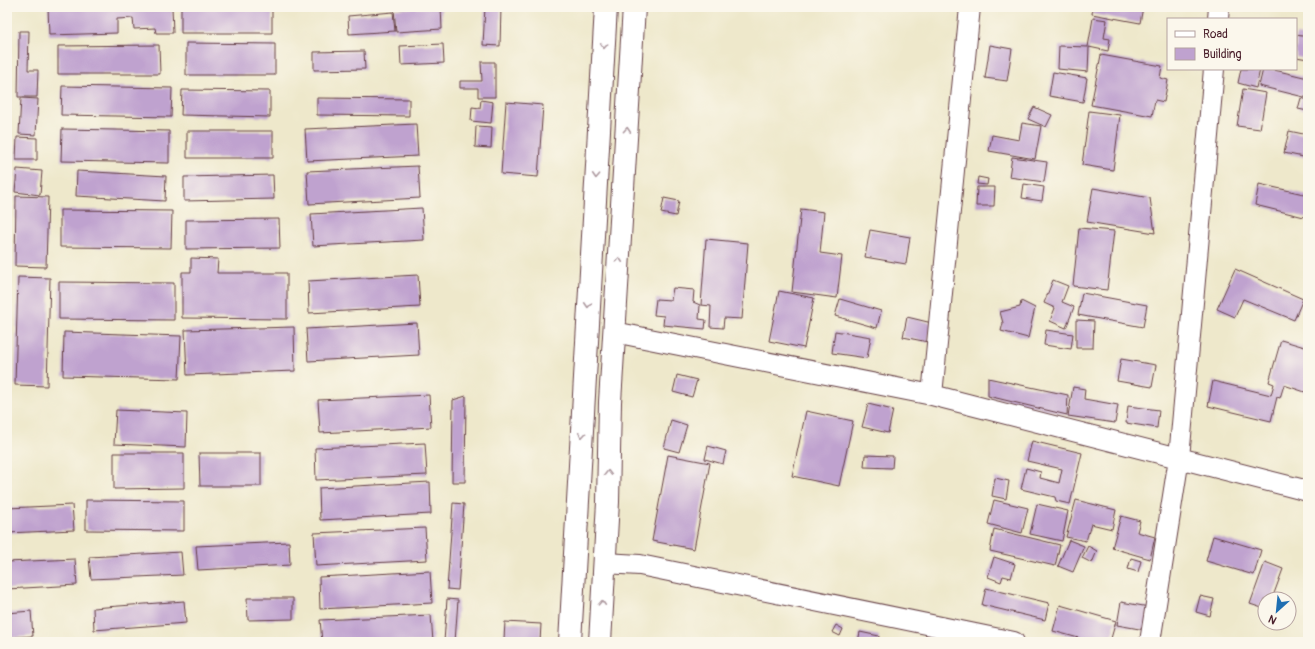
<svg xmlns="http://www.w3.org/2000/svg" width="1315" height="649" viewBox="0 0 1315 649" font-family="Pangolin,sans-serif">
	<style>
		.building { fill: #bfa2cf }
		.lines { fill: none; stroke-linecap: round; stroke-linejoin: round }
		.street-casing { stroke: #633d43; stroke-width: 22 }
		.secondary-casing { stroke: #633d43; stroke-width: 24 }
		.street { stroke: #fff; stroke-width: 20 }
		.secondary { stroke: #fff; stroke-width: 22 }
		.oneway { stroke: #ae9aa0 }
	</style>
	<rect width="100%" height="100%" fill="#fbf7ec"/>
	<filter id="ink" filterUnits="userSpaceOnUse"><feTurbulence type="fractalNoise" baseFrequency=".025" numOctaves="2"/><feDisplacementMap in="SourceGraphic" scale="8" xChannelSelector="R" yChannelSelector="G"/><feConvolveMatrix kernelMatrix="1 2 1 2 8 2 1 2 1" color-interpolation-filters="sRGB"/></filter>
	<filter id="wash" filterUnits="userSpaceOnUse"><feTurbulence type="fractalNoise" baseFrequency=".012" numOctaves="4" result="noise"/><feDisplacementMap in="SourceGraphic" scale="16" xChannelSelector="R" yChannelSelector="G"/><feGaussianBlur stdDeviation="0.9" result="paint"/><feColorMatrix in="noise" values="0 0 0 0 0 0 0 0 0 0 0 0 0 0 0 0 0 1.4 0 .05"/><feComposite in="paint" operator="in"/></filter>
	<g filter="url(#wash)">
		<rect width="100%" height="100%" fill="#eee8cb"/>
		<g id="blocks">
			<path class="building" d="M48,7h124l1,26h-17l-1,-5 -21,1 -1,-11 -16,1v14l-68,2z
				M181,7h91v26h-91z
				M441,7l1,22 -46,3 -2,-23z
				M485,7h16l-1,39 -17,-1z
				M1093,7h50l-3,16 -48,-9z
				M393,12l2,19 -46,3 -1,-18z
				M1093,18l14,2 -3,18 6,1 -2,12 -19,-4 -1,25 -30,-3 1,-23 29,1z
				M19,31h10l-1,39h10l-1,27h-19z
				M1296,35l12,2v22l-12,-2z
				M186,43l89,1v31h-89z
				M443,44l1,19 -43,2 -1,-19z
				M159,45l1,29h-102v-28z
				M990,45l22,4 -5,32 -22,-3z
				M364,51l1,18 -51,1v-18z
				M1101,55l61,11 -2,12 8,2 -4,22 -9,-2 -3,16 -61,-11z
				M481,62h14v35h-17v-9h-18v-7h22z
				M1241,69h19l-4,19 -18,-5z
				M1263,69h7l38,9v20l-49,-12z
				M1053,72l34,6 -4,24 -34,-6z
				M62,86l110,2 -1,29 -110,-2z
				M1243,89l23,4 -6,36 -23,-3z
				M182,90l88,1v26l-89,-2z
				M21,98l17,1 -2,36 -17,-1z
				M317,98l92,1v17l-92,-1z
				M1301,98l7,2v11l-10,-2z
				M481,100l12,2 -2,21 -20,-2 1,-14 8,1z
				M506,102l37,3 -5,72 -37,-3z
				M1034,107l18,8 -6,12 -18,-8z
				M1089,111l31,4 -7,55 -31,-5z
				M1022,123l19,3 -6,33 -46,-8 3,-16 27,5z
				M416,124l2,32 -111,5 -2,-32z
				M476,126l16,1 -1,21 -16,-1z
				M62,129l107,2v32l-108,-2z
				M187,131h86v27h-86z
				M1289,131l19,4v23l-24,-5z
				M17,137l20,1v22h-21z
				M1012,157l35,5 -3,20 -35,-5z
				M418,166l2,32 -111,6 -2,-33z
				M17,169l25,2 -2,24 -25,-3z
				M77,171l89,5 -1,25 -89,-5z
				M273,175l1,24 -90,2v-24z
				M978,177l10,2 -1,6 -10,-1z
				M1024,184l20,3 -2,14 -20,-3z
				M1259,184l49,11v23l-53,-13z
				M977,187h18l-1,19h-18z
				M1093,188l57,10 5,35 -68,-11z
				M16,196l32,1 -2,70 -31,-1z
				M664,198l15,3 -3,15 -15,-3z
				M422,208l2,32 -111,6 -2,-32z
				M801,209l23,3 -4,41 22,3 -5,42 -45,-6z
				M60,210l112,1 -1,37 -111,-1z
				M279,219l1,29 -94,1v-29z
				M1079,228l35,3 -7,59 -34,-4z
				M870,230l40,7 -4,27 -41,-7z
				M706,239l42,4 -6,76 -18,-1 -1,10 -13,-1 1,-21 -10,-1z
				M191,258l27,1 -1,14h70v46l-105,-1v-46h9z
				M1235,269l68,30 -9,21 -51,-21 -8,18 -18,-8z
				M418,275l2,32 -111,6 -1,-32z
				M18,277l32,1 -3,108 -32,-1z
				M1053,280l15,6 -6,16 12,5 -8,21 -16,-7 5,-13 -11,-5z
				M59,282l115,1v37l-115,-1z
				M673,288l21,2 -1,12 7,3 -1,14 7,1 -1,9 -42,-4 1,-9 -10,-1 2,-16 15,1z
				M779,291l35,7 -10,50 -35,-7z
				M1082,293l65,12 -4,22 -65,-12z
				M840,299l41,12 -4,17 -42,-12z
				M1021,301l14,7 -7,30 -27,-7 2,-8 -3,-11 20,-5z
				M907,317l25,6 -4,19 -25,-5z
				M1076,320l18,1 -1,27h-17z
				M417,323l2,32 -111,6 -2,-32z
				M294,327l1,44 -108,4 -2,-45z
				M1046,330l27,4 -2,15 -27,-4z
				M835,331l36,6 -4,21 -35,-5z
				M64,332l117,4 -2,43 -116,-3z
				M1281,340l27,8v45l-24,-8 -4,13 -3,-1 -6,24 -63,-15 5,-25 58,14 3,-11 -5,-2z
				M1121,359l35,6 -4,22 -35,-6z
				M677,375l20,5 -5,17 -19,-5z
				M988,378l80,17 -1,20 -79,-19z
				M1073,387l12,2 -1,10 34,6 -3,18 -47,-7z
				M429,395l2,32 -111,6 -2,-33z
				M466,396l-1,86h-13l1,-82z
				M868,404l25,6 -5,23 -26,-6z
				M1128,406l31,4 -2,18 -31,-5z
				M116,410l71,3 -1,34 -72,-3z
				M806,411l47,10 -14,65 -47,-10z
				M671,420l16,5 -8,27 -15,-4z
				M1032,441l50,12 -12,51 -14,-3 -1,-4 -34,-8 5,-21 15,4 -1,6 19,5 3,-14 -35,-8z
				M425,443l2,32 -111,5 -1,-32z
				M708,446l18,5 -3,13 -18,-5z
				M114,453h70v35l-70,1z
				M199,453h62v33h-61z
				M668,455l42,8 -16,86 -42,-8z
				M865,455l28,1 -1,12 -28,-1z
				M995,478l14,3 -3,18 -14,-3z
				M430,482l1,32 -111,6 -1,-32z
				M86,500l98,1v30l-98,-1z
				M994,500l34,8 -6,25 -34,-9z
				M1076,500l40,10 -4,19 -21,-5 -5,17 -20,-4z
				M453,503l11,1 -6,86 -11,-1z
				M1037,504l31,7 -6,30 -32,-7z
				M72,505l2,25 -67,3v-25z
				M1121,516l19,5 -3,11 18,5 -5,22 -38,-11z
				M425,528l2,32 -111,6 -2,-33z
				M994,529l66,16 -5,21 -65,-15z
				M1213,536l48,14 -7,25 -48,-14z
				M1069,540l15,6 -11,26 -15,-6z
				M289,542l1,23 -92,5 -2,-24z
				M1088,546l9,5 -5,12 -10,-5z
				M181,552l2,23 -92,4 -2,-22z
				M994,557l21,7 -4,14 -8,-2 -2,6 -13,-5z
				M1131,558l10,3 -3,11 -10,-3z
				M75,559l2,26 -70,4v-27z
				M1265,562l18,7 -11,30h-7v10l-15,-5z
				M430,571l2,32 -112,6 -1,-32z
				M986,588l63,15 -4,17 -63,-15z
				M1200,596l14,3 -4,17 -14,-4z
				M247,598h46v21l-45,1z
				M447,599l11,1 -3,42h-11z
				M184,601l2,22 -92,7 -1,-22z
				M1121,602l28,5 -4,23 -28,-5z
				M1060,605l56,16 -6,21h-17l-40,-11z
				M31,611l2,25 -26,2v-25z
				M431,615l2,27h-111l-2,-22z
				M505,622l36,2 -1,18 -36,-3z
				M836,625l7,4 -3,7 -8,-4z
				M860,632l19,4 -1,6h-20z"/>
		</g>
	</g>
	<g filter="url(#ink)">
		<use href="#blocks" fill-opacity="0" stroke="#633d43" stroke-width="1"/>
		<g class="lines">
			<defs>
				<path id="street" d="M1218,19l1,-12
					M614,332l318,63 376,96
					M932,395l38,-388
					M604,563l36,2 374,77
					M1150,642l29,-184 35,-389"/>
				<path id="secondary" d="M570,642l36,-635
					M600,642l8,-140 2,-100 24,-395"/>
			</defs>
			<use href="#street" class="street-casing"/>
			<use href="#secondary" class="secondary-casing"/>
			<use href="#street" class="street"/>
			<use href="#secondary" class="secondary"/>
		</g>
		<defs><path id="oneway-chevron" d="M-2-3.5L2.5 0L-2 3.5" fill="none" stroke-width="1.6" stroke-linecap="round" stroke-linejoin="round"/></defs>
		<g class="oneway">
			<use href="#oneway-chevron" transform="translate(604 46) rotate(93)"/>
			<use href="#oneway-chevron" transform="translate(627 130) rotate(-86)"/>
			<use href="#oneway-chevron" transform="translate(596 176) rotate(93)"/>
			<use href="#oneway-chevron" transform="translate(619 260) rotate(-86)"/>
			<use href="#oneway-chevron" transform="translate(588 305) rotate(93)"/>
			<use href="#oneway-chevron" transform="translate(582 435) rotate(94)"/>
			<use href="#oneway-chevron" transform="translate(608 473) rotate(-89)"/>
			<use href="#oneway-chevron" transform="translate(602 603) rotate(-87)"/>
		</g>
	</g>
	<rect width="1315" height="649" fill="none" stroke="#fbf7ec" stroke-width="24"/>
	<rect x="1167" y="18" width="130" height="52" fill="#fbf7ec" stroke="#b4a19f"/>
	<rect x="1175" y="31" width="20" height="6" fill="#ffffff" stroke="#b4a19f"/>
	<text x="1203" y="38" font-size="12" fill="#4a1f2b">Road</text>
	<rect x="1175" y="48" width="20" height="12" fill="#bfa2cf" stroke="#b4a19f"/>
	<text x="1203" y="58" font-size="12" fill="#4a1f2b">Building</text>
	<g transform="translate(1277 611) rotate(207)"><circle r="19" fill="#fbf7ec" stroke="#b4a19f"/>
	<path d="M0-3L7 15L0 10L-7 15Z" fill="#1f6fb2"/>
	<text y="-6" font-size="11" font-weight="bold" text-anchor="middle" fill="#4a1f2b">N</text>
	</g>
</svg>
